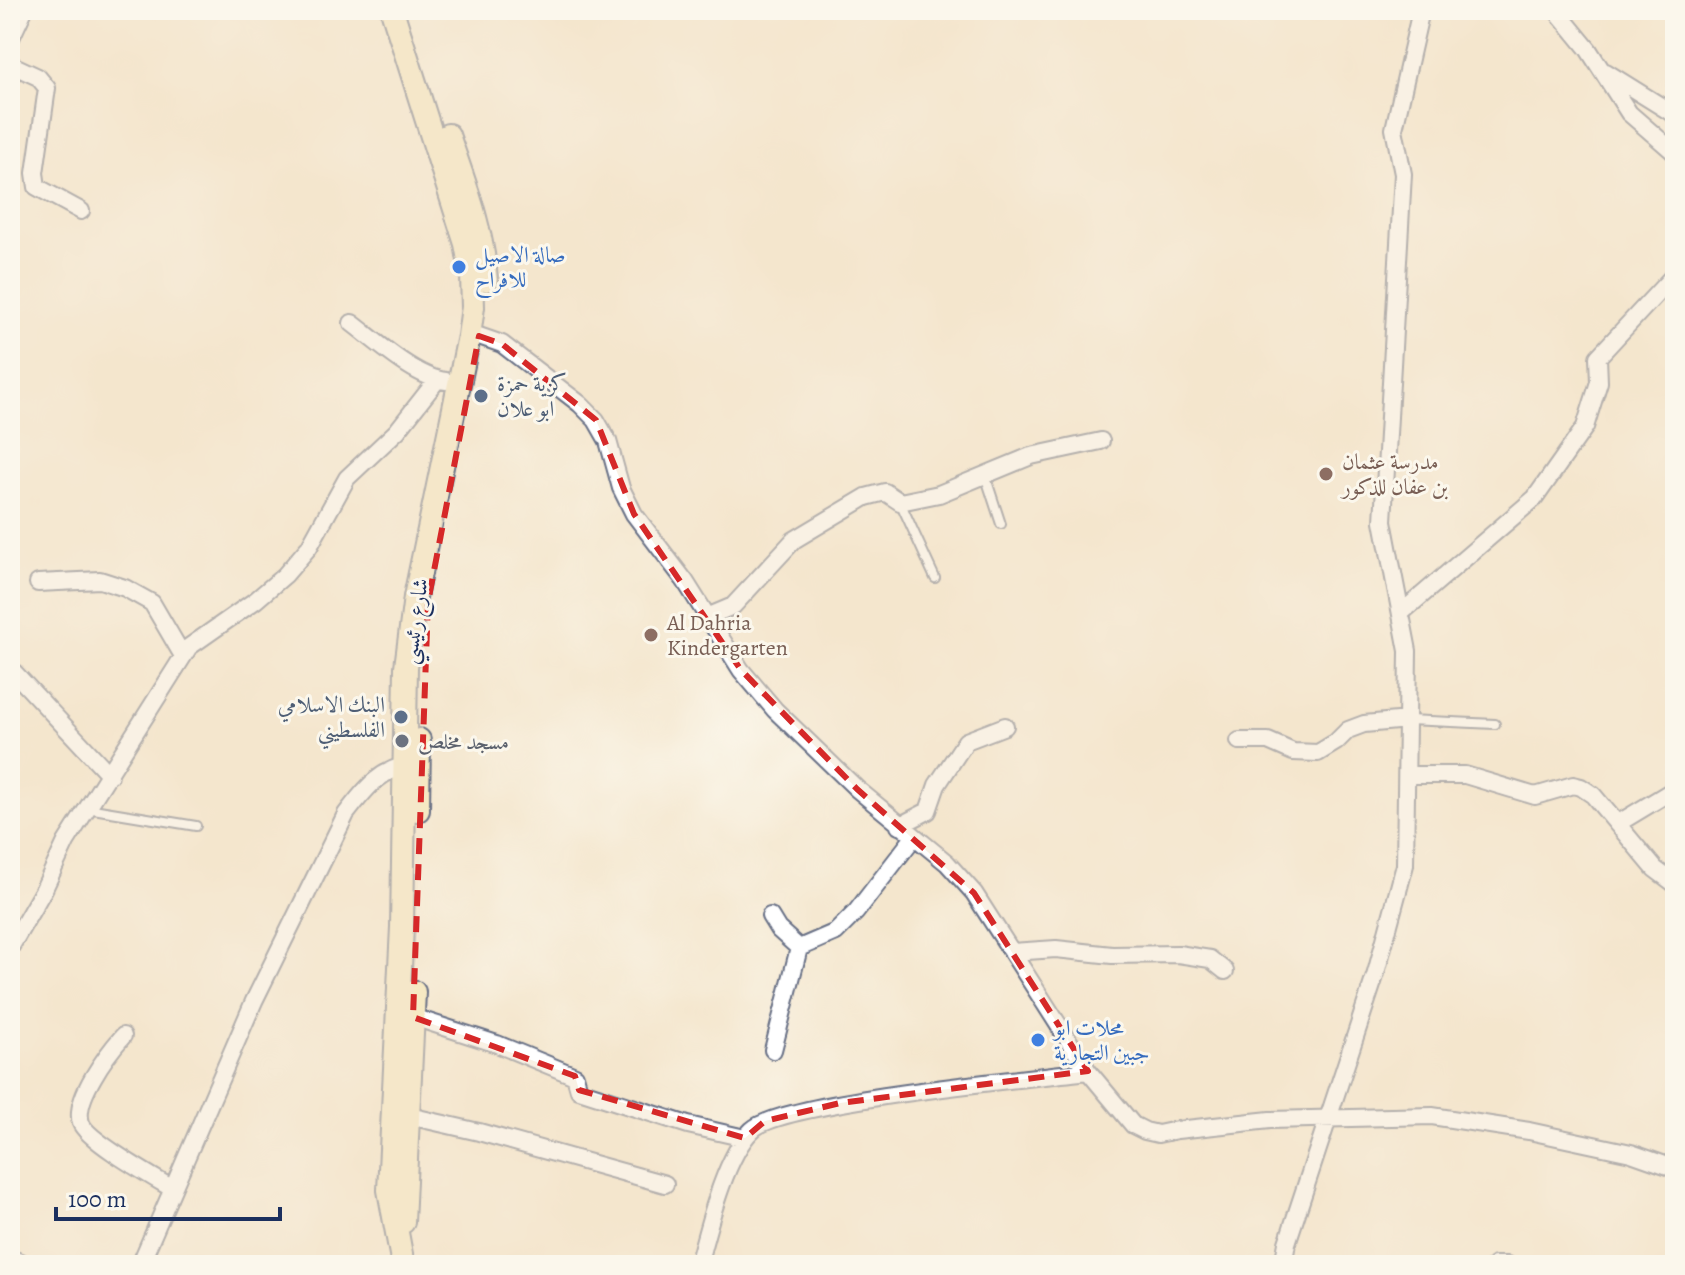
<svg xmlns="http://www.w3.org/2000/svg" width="1685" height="1275" viewBox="0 0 1685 1275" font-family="Alegreya,Amiri,serif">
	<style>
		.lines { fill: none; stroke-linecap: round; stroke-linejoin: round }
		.service-casing { stroke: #676f85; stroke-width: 12 }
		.minor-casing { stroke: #676f85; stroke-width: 20 }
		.secondary-casing { stroke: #676f85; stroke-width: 26 }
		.service { stroke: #fff; stroke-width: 8 }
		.minor { stroke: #fff; stroke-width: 16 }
		.secondary { stroke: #f6e9c3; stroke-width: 22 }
		.marked { fill: none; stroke: #d62828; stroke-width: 6; stroke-dasharray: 16 10; stroke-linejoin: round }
		.shop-dot { fill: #3f7fe0; stroke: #fbf7ec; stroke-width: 3 }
		.service-dot { fill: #5c6f8a; stroke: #fbf7ec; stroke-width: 3 }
		.education-dot { fill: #8d6e63; stroke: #fbf7ec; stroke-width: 3 }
		.worship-dot { fill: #6b7280; stroke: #fbf7ec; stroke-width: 3 }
		.labels { text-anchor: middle; stroke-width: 6; stroke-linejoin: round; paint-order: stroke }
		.shop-label { font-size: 22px; fill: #366cbe; stroke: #fbf7ec; text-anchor: start }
		.service-label { font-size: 22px; fill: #4e5e75; stroke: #fbf7ec; text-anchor: start }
		.education-label { font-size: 22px; fill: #785e54; stroke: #fbf7ec; text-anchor: start }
		.street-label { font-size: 22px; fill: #1b2f5e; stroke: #fbf7ec }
		.worship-label { font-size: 22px; fill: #5b616d; stroke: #fbf7ec; text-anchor: start }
	</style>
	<rect width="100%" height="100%" fill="#fbf7ec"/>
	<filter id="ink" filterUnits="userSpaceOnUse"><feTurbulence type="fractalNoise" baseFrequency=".0125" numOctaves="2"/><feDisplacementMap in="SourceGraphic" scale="16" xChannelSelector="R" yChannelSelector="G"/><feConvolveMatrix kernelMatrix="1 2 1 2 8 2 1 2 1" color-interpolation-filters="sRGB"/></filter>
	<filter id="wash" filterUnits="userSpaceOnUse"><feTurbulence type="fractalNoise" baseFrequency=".006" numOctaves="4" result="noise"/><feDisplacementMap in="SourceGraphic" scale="32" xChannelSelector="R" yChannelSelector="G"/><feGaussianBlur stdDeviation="1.8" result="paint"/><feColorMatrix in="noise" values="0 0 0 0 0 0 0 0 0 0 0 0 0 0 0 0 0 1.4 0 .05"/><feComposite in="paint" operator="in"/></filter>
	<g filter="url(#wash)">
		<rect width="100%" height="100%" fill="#f4e6cd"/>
	</g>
	<g filter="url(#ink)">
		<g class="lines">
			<defs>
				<path id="service" d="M985,475l16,49
					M900,502l35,76
					M1408,720l87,4
					M87,808l109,18"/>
				<path id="minor" d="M1556,10l32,39 41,64 46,40
					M10,40l14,-30
					M10,64l28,13 9,11 -12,85 2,14 44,24
					M1606,72l69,43
					M352,323c24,18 64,55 94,58
					M469,336h10l23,8 78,60 16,16 12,21 13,47 13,26 51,67 56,89 34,40 82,79 90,74 27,30 114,178 45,54 12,6 13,3 19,-4 93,-10 162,-4 97,15 102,22 37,13
					M38,583l62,-3 25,8 27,15 31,53
					M1401,613l134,-115 50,-71 14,-45 -1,-25 77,-83
					M707,617l26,-11 61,-66 72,-43 19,-5 15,10 39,-8 92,-38 70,-15
					M10,668l100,107
					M1239,741h29l25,11 25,1 18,-11 12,-12 16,-6 44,-4
					M1407,775h58l70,21 38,-11 8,2 12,8 62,74 20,15
					M1617,824l58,-35
					M899,826l29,-15 9,-26 29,-44 39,-15
					M770,916l8,13 21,19 37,-16 20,-20 58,-75
					M10,948l34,-59 22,-47 123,-195 67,-47 29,-25 24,-28 38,-69 50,-47 40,-51
					M1012,952l44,-3 56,6 66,-1 32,5 15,12
					M413,1017l84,27 78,32 4,14 109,35 57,13
					M123,1036c-15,17 -50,63 -42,87 6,17 72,54 90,65
					M773,1050l26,-102
					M398,1116h11l70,16 186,52
					M10,1258l17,7
					M140,1265l114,-264 92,-187c19,-25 35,-46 67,-50
					M698,1265c10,-37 27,-109 54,-135 29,-29 282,-52 336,-59
					M1283,1265l4,-22 89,-270 29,-108 3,-214 -25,-130 20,-347 -9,-45 27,-119
					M1495,1265h12"/>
				<path id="secondary" d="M392,10l74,234 6,32 1,31 -4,29 -54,261 -9,70 -4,260 -13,263 14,75
					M448,135c16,47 35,95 38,145
					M418,810l1,-70
					M403,1222l11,-230"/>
			</defs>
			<use href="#service" class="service-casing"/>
			<use href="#minor" class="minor-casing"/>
			<use href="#secondary" class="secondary-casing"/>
			<use href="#service" class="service"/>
			<use href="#minor" class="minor"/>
			<use href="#secondary" class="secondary"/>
		</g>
	</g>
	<path d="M0 0H1685V1275H0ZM479,336l23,8 94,76 38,94 107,156 116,119 117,104 114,178 -248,32 -75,18 -20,17 -166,-48 -4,-14 -162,-59 15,-415z" fill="#f4e6cd" fill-opacity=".55" fill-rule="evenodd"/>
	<path class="marked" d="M479,336l23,8 94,76 38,94 107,156 116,119 117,104 114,178 -248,32 -75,18 -20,17 -166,-48 -4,-14 -162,-59 15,-415z"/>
	<g class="shop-dot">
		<circle cx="459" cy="267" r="8"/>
		<circle cx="1038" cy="1040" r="8"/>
	</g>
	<g class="service-dot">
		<circle cx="481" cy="396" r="8"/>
		<circle cx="401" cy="717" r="8"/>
	</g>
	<g class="education-dot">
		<circle cx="1326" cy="474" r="8"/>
		<circle cx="651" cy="635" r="8"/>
	</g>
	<circle class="worship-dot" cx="402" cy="741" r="8"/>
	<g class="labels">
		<g class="shop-label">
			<text x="475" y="262">صالة الاصيل<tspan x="475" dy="25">للافراح</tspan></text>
			<text x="1054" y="1035">محلات ابو<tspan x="1054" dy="25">جبين التجارية</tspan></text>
		</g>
		<g class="service-label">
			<text x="497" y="391">كزية حمزة<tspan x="497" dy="25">ابو علان</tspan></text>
			<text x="385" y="712" text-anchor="end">البنك الاسلامي<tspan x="385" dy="25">الفلسطيني</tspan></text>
		</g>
		<g class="education-label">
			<text x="1342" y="469">مدرسة عثمان<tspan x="1342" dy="25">بن عفان للذكور</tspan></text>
			<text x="667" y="630">Al Dahria<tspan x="667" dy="25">Kindergarten</tspan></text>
		</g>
		<g class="street-label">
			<text transform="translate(414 621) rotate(-82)" y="8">شارع رئيسي</text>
		</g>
		<g class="worship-label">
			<text x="418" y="749">مسجد مخلص</text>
		</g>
	</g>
	<rect width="1685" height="1275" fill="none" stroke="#fbf7ec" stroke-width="40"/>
	<path d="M56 1207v12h224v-12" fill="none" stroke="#1b2f5e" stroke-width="4"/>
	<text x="68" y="1207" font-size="24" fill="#1b2f5e" stroke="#fbf7ec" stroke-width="6" paint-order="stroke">100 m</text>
</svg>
